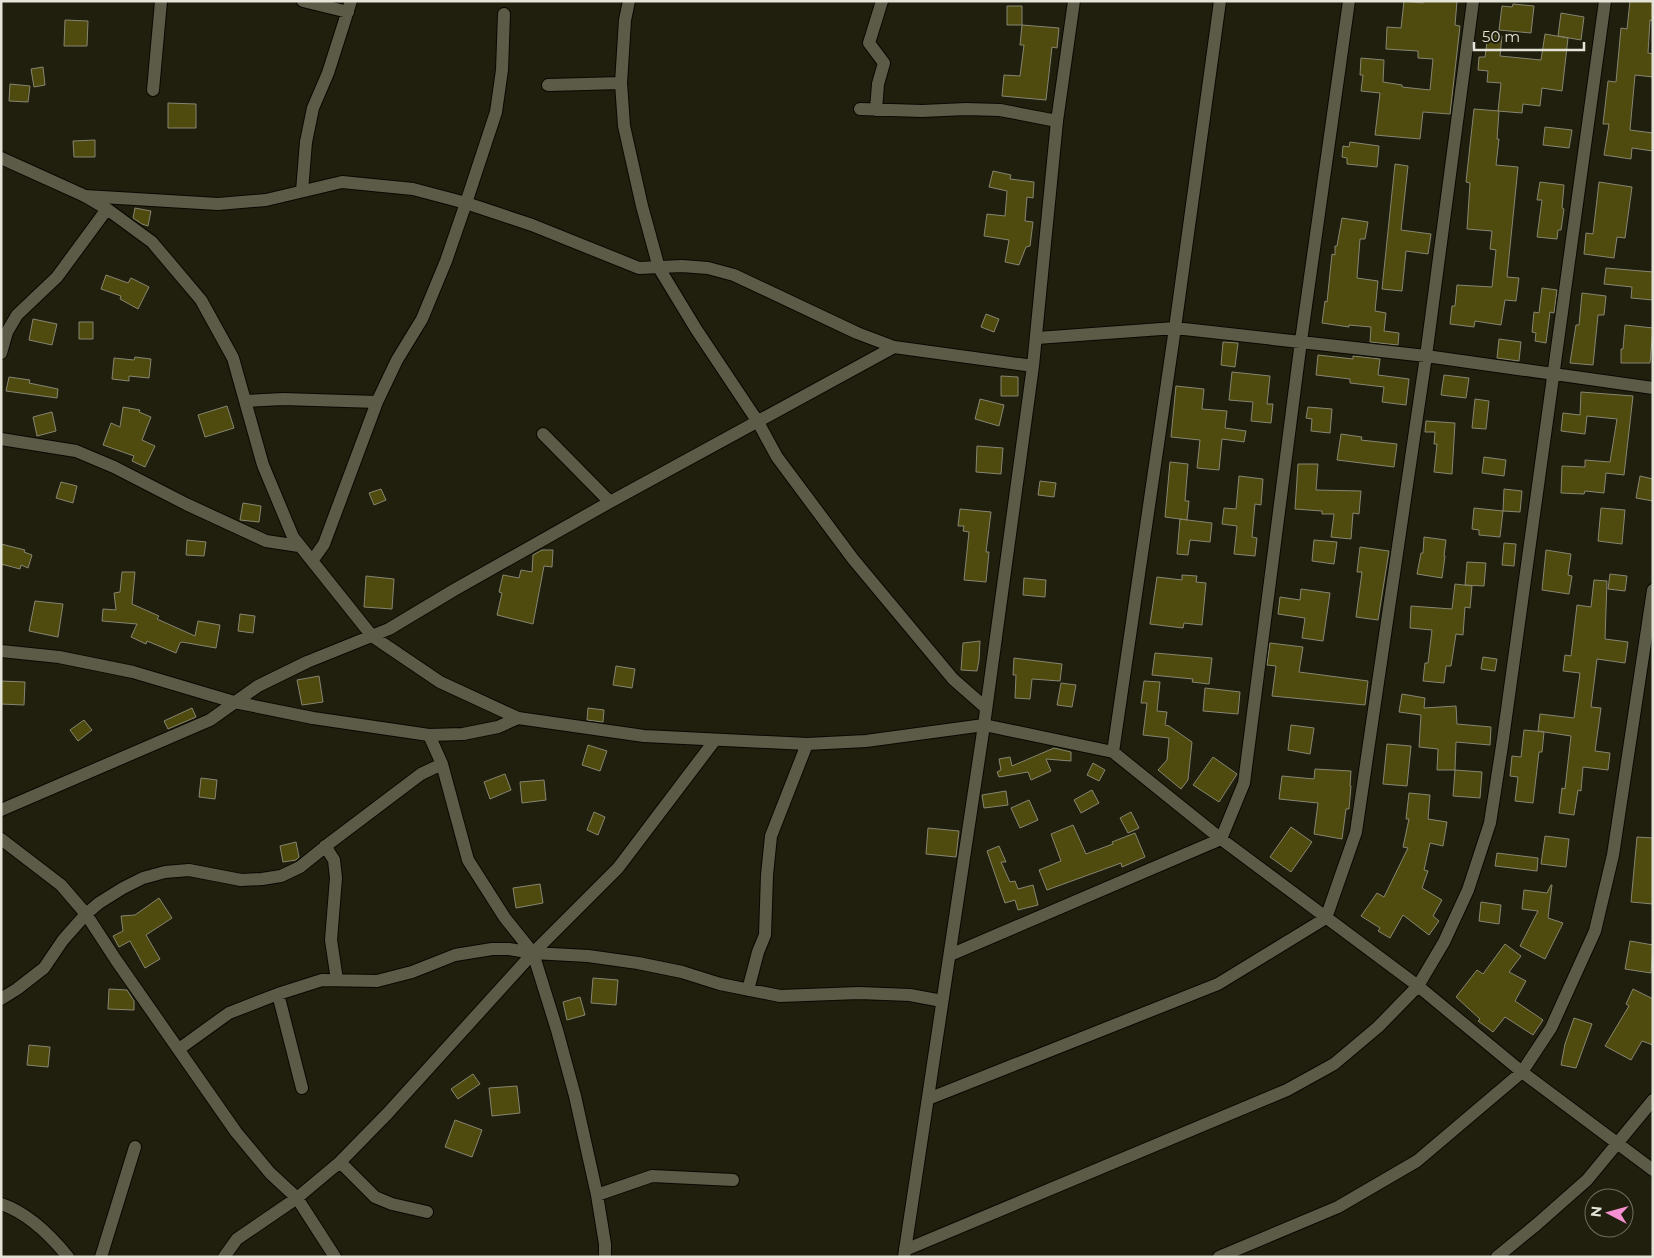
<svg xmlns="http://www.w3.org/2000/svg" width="1654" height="1258" viewBox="0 0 1654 1258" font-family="Montserrat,sans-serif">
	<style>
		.building { fill: #4f4a0e; stroke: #868571 }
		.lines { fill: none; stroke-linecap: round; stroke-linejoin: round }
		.minor-casing { stroke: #0a0800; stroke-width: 14 }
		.tertiary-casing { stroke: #0a0800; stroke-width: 14 }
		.minor { stroke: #5c5b48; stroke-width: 12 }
		.tertiary { stroke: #5c5b48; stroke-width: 12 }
	</style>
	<rect width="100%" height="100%" fill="#201f0e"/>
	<path class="building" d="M1404,1l19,2 1,-2h33l-2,24 5,1 -10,88 -27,-2 -3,27 -45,-4 5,-42 -19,-2 2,-16h-3l1,-17 23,2 -1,22 19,3v2l28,3 3,-31 -15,-1v-7l-32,-2 1,-22 14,1z
		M1630,1h23v20l-3,-1 -2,33 5,1v23l-18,-2 -5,55 23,3v18l-21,-3 -1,11 -27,-4 5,-31h-6l5,-43 8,1 5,-54 6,1z
		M1513,4l21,2 -3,27 -32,-3 3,-24 10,1z
		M1007,6h15v19h-15z
		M1561,13l23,4 -3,23 -23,-4z
		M65,20l23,1 -1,25h-23z
		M1022,25l37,3 -2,20 -5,-1 -6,53 -44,-4 2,-21 16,1 4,-31h-4z
		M1488,34l14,2 -2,20 41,4 4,-26 23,4 -6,53 -20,-3 -2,18 -17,-2 -1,9 -24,-2 3,-28 -14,-1 1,-11 -10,-1 1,-13h6z
		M43,67l2,18 -11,2 -3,-18z
		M10,84l20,2 -2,16 -19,-1z
		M168,103l28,1v24h-28z
		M1474,109l25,2 -2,28h2l-3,26 22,2 -11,110 12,1 -3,23 -11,-1 -4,25 -26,-4 -1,6 -24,-3 2,-18h3l2,-21 35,2 4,-37 -6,-1 2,-18 -25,-2 3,-46 -4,-1z
		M1545,127l27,3 -3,18 -26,-3z
		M95,140v17h-21l-1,-16z
		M1350,142l29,4 -2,21 -30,-3v-6l-5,-1 1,-11 6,1z
		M1395,164l13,2 -7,64 30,4 -3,20 -22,-3 -4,40 -20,-2z
		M993,171l18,4 -1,4 24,3 -1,16 -6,-1 -2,24 8,1 -3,24 -4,1 -7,18 -14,-3 4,-22 -25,-4 3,-22 18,2 2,-25 -18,-4z
		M1540,182l24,3 -2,23 2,1 -3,21h-3l-1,9 -20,-2 5,-37h-5z
		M1599,182l33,5 -7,51 -8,-1 -3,21 -30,-4 2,-21 7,1z
		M135,208l16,3 -3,15 -6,-2 -9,-6z
		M1342,218l26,4 -3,17h-5l-3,39 21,3 -3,30 11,2 -2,18 15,2 -1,12 -28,-3 1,-15 -22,-2v2l-27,-4 3,-22 2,1 5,-48 3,1v-9h2z
		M1606,268l47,4v28l-22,-2 1,-11 -28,-3z
		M106,275l22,8 3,-5 18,9 -11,22 -18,-10 1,-3 -20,-7z
		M1542,288l15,2 -3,23 -4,-1 -4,31 -11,-2 1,-8 -4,-1 2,-20 5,1z
		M1582,293l24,3 -2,19h-6l-5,50 -23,-2 6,-38h3z
		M986,314l13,5 -5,13 -13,-5z
		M33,319l24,5 -5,21 -23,-5z
		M79,322h14v17h-14z
		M1625,325l28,3 -3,35h-29v-14h2z
		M1499,339l22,3 -2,19 -22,-3z
		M1223,342l15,1 -3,24 -14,-2z
		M1318,355l35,4v-3l27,3 -2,16 31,4 -3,26 -24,-3 2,-15 -34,-4v-4l-34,-4z
		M135,357l16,2 -2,19 -20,-2v5l-17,-2 2,-21 20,2z
		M1232,372l38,4 -3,28h6l-2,19 -20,-2 2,-19 -24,-2z
		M1444,375l25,3 -3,20 -25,-3z
		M1001,376l17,1v19h-17z
		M9,377l21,3 -1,3 29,6 -1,9 -51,-7z
		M1176,386l28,3 -2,20 25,2 -2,17 21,3 -2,11 -22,-3 -3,31 -22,-2 3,-28 -29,-3z
		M1581,392l52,4 -9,79 -18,-2 -2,20 -19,-2 -1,3 -23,-1 1,-27 23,1v-7l25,2 7,-43 -30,-3 -2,18 -24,-3 2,-18 17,2z
		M980,399l24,6 -5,21 -24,-7z
		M1475,399l14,2 -3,28 -14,-1z
		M227,406l7,22 -29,9 -7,-22z
		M123,407l17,3 -1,2 12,5 -9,23 13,6 -10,21 -13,-6 2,-5 -31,-11 8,-22 9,4z
		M1308,407l24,2 -2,24 -19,-2 1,-12 -6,-1z
		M52,412l4,19 -19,5 -4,-19z
		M1426,421l29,2 -3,51 -18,-2 3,-28h-3l1,-12h-10z
		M1341,434l21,3 -1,3 36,4 -3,23 -57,-7z
		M977,446l26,2 -2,26 -25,-2z
		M1484,457l22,3 -2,16 -22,-3z
		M1170,462l18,2 -3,37h4l-2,19 -22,-3z
		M1298,464h20l-2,26 45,1 -2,23 -6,-1 -2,26 -20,-2 3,-23h-12v-3l-27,-2z
		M1239,476l24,3 -2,26 -6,-1 -3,33 5,1 -2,18 -21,-2 3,-28 -15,-2 2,-16 12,1z
		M1640,476l13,3v22l-17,-3z
		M1040,481l16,2 -2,14 -16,-2z
		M61,482l16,4 -4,17 -17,-5z
		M381,489l5,11 -12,5 -5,-12z
		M1504,489l18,2 -2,21 -17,-1z
		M243,503l18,3 -2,16 -19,-2z
		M1474,508l29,3 -3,26 -21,-2v-5l-7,-1z
		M1601,508l24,2 -3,34 -24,-3z
		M960,509l31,3 -5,40h3l-3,30 -22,-2 5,-48 -6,-1 1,-5h-6z
		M1180,519l32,4 -2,19 -20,-2 -2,15 -11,-1z
		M1424,537l22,3 -2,16h1l-3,22 -25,-4 4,-21h2z
		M187,540l19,2 -2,14 -18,-1z
		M1314,540l23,2 -3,22 -22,-3z
		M1504,543l12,1 -2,22 -12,-1z
		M1,544l24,6 -1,2 8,3 -4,13 -7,-3 -1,4 -19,-5z
		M1360,547l29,4 -11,69 -22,-3 6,-45h-5z
		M542,550h11l-1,17 -8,-1 -11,58 -36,-9 5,-22 -3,-1 4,-17 16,3 2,-8 11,2 1,-17z
		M1546,550l25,4 -3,21 4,1 -3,18 -27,-4z
		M1467,562l19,1 -2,23 -19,-1z
		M122,572h13l-3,32 27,12 -2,3 38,17 3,-15 22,4 -4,23 -34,-6 -2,1 -4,10 -29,-12 -1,3 -15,-7 6,-13 -35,-3 1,-12 13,1 -2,-17 6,-1z
		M1610,574l17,2 -2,15 -17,-2z
		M1182,575l15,1 -1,6 10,1 -4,42 -18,-2 -1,5 -33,-4 7,-47 25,3z
		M366,576l28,3 -2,30 -28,-2z
		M1024,578l22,2 -1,17 -22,-2z
		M1594,580l13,1 -2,58 23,3 -3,21 -28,-4 -6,48 10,1 -6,43 15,2 -2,17 -25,-3 -2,24 -3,-1 -4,25 -15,-2 3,-25 3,1 6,-53 -33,-5 2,-17 34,4 6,-45 -17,-2 2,-16 6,1 6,-51 14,2z
		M1455,584l17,2 -2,22 -5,-1 -2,28 -7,-1 -5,32h-5l-2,17 -21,-2 2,-18h3l4,-33 -22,-2 1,-22 41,3z
		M1301,589l29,4 -7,48 -21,-3 3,-20 -27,-4 2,-17 20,3z
		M35,601l28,3 -5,33 -29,-6z
		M240,614l15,2 -2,17 -15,-2z
		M980,641l-1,19 -2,11 -16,-1 2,-27z
		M1270,643l33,4 -4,25 69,9 -3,24 -93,-9 4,-30 -9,-1z
		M1155,653l57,5 -3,26 -17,-2 1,-3 -41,-4z
		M1483,657l14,2 -2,12 -14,-2z
		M1014,658l48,6 -2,17 -28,-2 -2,20 -15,-1 1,-23h-3z
		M616,666l19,3 -3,19 -19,-3z
		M319,676l4,26 -21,3 -5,-25z
		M1,681l24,1 -1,23 -23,-1z
		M1144,681l16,1 -3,29 10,1 -2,13 4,1 23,16 -4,38 -7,9 -23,-19 9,-10 2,-22 -26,-3 4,-32h-6z
		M1061,683l15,2 -4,22 -15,-2z
		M1205,688l35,4 -2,22 -35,-3z
		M1402,694l23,4 -1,10 32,-2 1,18 34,3 -1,18 -34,-3 -1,28h-18l1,-21 -19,-2 2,-32 -22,-3z
		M192,708l4,9 -28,12 -4,-8z
		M588,708l16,2 -1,12 -16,-2z
		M84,720l8,10 -14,11 -8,-11z
		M1291,725l23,3 -4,26 -22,-4z
		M1524,730l20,2 -2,20h-3l-6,51 -18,-2 3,-24 -8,-1 2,-20 9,1z
		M1387,744l24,2 -4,40 -24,-2z
		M588,745l19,6 -7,20 -18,-6z
		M1054,748l17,4v9l-25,-2 5,12 -20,9 -3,-8 -29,5 -2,-5 4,-2 -2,-11 11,-2 2,9z
		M1213,757l24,17 -18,28 -26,-17z
		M1093,763l12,7 -6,11 -12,-6z
		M1315,769l36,2 -1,15h1l-2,23h-3l-4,30 -28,-5 4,-31 -39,-4 3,-23 32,3z
		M1455,770l27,2 -2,26 -27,-2z
		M505,774l6,16 -21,9 -6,-17z
		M201,778l16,2 -2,19 -16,-2z
		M544,780l2,20 -24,3 -2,-21z
		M1092,790l7,13 -18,10 -7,-13z
		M1006,791l2,14 -24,3 -2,-13z
		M1409,793l21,2 -2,24 19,3 -4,24 -13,-3 -6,27 4,1 -6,17 20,12 -9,16 6,5 -10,14 -26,-20 -13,23 -12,-7 2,-3 -19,-12 16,-23 7,4 24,-49 -5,-1 6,-28h-3z
		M1029,800l9,20 -18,8 -9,-20z
		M594,812l11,5 -7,18 -11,-5z
		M1131,812l8,16 -11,5 -8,-15z
		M1073,825l13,29 27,-10 -1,-2 23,-9 10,24 -23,10 -1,-4 -74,27 -8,-20 22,-9 -10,-27z
		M1291,827l21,15 -21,30 -21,-15z
		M928,828l31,3 -3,26 -30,-3z
		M1545,836l24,3 -3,28 -25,-3z
		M1637,837l16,1v66l-22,-2z
		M296,842l3,15 -3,3 -13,2 -3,-16z
		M999,846l7,16h-5l9,20 5,-1 3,8 15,-4 5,20 -20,5 -3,-10 -10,3 -18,-52z
		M1497,853l41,5 -1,13 -42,-5z
		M540,884l3,19 -27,5 -3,-20z
		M1551,885h1l-4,33 15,5 -18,36 -25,-13 18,-35 -16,-2 2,-19 23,3z
		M159,898l13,20 -26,17 14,24 -15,9 -15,-27 -11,6 -6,-11 10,-5 -2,-15 14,-1z
		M1481,902l20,3 -2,19 -20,-3z
		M1630,941l23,4 -2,28 -26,-4z
		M1505,944l16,12 -12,16 17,9 -11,20 28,19 -10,15 -28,-18 -12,15 -15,-11 2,-2 -24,-22 21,-27 6,4z
		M593,978l25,2 -2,25 -25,-2z
		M109,989l18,1 7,11v9l-26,-1z
		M1633,989l20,10v46l-11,-4 -11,19 -26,-14 24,-40 -3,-2z
		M580,997l5,18 -18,5 -4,-18z
		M1574,1018l18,6 -16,44 -15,-3 4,-21z
		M29,1045l21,2 -2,20 -21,-2z
		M473,1074l7,10 -22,15 -7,-10z
		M517,1086l3,27 -28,3 -3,-28z
		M455,1120l27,10 -10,27 -27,-10z"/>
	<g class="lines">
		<defs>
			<path id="minor" d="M303,1l45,11
				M629,1l-4,19 -4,63 3,43 18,80 17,62 37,61 62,93 19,35 76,102 100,120 33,29
				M548,85l73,-2
				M153,90l8,-89
				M860,109l62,2 44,-2 34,1 57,11
				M876,110l2,-26 6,-21 -15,-20 13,-42
				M302,191l4,-49 7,-34 15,-35 23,-72
				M85,196l22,13 45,33 49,58 32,58 30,107 30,72 79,99 68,46 78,36
				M1037,338l138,-10 251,28 227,32
				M1,353l6,-21 10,-17 40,-38 50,-68
				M246,401l37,-2 94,3
				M543,434l67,68
				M1,439l75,12 38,16 72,37 80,37 33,5
				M312,561l12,-17 53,-142 20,-42 25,-41 24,-58 20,-58 30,-91 6,-42 2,-56
				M984,725l129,27 108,87 197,147 104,86 131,98
				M429,735l13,29 26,96 37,58 28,35 24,77 18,66 22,99 8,49v13
				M1113,752l62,-424 45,-327
				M1,810l209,-90 48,-34 49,-24 82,-33 65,-39 156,-88 284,-155
				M1,839l60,46 25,29 30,46 120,172 34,41 27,25 38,59
				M325,846l9,14 2,18 -5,62 6,40
				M950,955l271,-116 23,-56 57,-442 48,-340
				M748,990l10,-38 7,-17 2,-60 4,-39 36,-92
				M278,994l24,94
				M1,999l16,-10 27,-21 19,-28 23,-26 13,-11 24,-15 20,-10 22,-6 24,-2 52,10 21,-1 19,-3 19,-9 31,-25 90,-68 21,-10
				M179,1049l50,-36 49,-19 44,-14 55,1 35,-9 43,-17 37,-6h17l24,4 55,3 50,7 44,9 38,12 60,12 79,-3 51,2 32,6
				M928,1099l290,-115 108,-66 30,-86 70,-476 47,-355
				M340,1162l35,35 17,7 35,8
				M597,1195l55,-19 81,4
				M1,1204c27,9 50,32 67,53
				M905,1250l382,-160 47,-26 44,-37 40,-41 26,-44 24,-52 22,-67 12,-77 103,-745
				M101,1257l34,-110
				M224,1257l13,-18 60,-41 43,-36 47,-48 146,-161 85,-85 97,-128
				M1219,1257l119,-50 79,-46 105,-89 29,-44 44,-97 18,-76 40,-265
				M1497,1257l39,-32 51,-45 66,-80"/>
			<path id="tertiary" d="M1,158l84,38 133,8 48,-4 76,-18 71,7 53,14 66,22 107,43 43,-2 26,2 26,7 123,58 37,14 139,19
				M1,651l58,6 74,15 101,30 79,16 116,17 34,-1 35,-7 20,-9 126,18 163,8 59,-3 118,-16
				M904,1257l80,-532 49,-359 24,-245 17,-120"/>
		</defs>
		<use href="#minor" class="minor-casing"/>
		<use href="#tertiary" class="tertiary-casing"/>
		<use href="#minor" class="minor"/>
		<use href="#tertiary" class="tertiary"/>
	</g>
	<rect width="1654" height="1258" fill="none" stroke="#e5e4d9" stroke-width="5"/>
	<g transform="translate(1609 1213) rotate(276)"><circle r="24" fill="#201f0e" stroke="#6f6e5f"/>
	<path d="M0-4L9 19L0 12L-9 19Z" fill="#f591d2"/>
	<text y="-8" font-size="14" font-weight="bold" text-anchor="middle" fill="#e5e4d9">N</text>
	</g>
	<path d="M1474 42v8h110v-8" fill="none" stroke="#e5e4d9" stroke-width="2.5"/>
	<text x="1482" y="42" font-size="15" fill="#e5e4d9" stroke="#201f0e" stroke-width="4" paint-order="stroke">50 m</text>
</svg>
